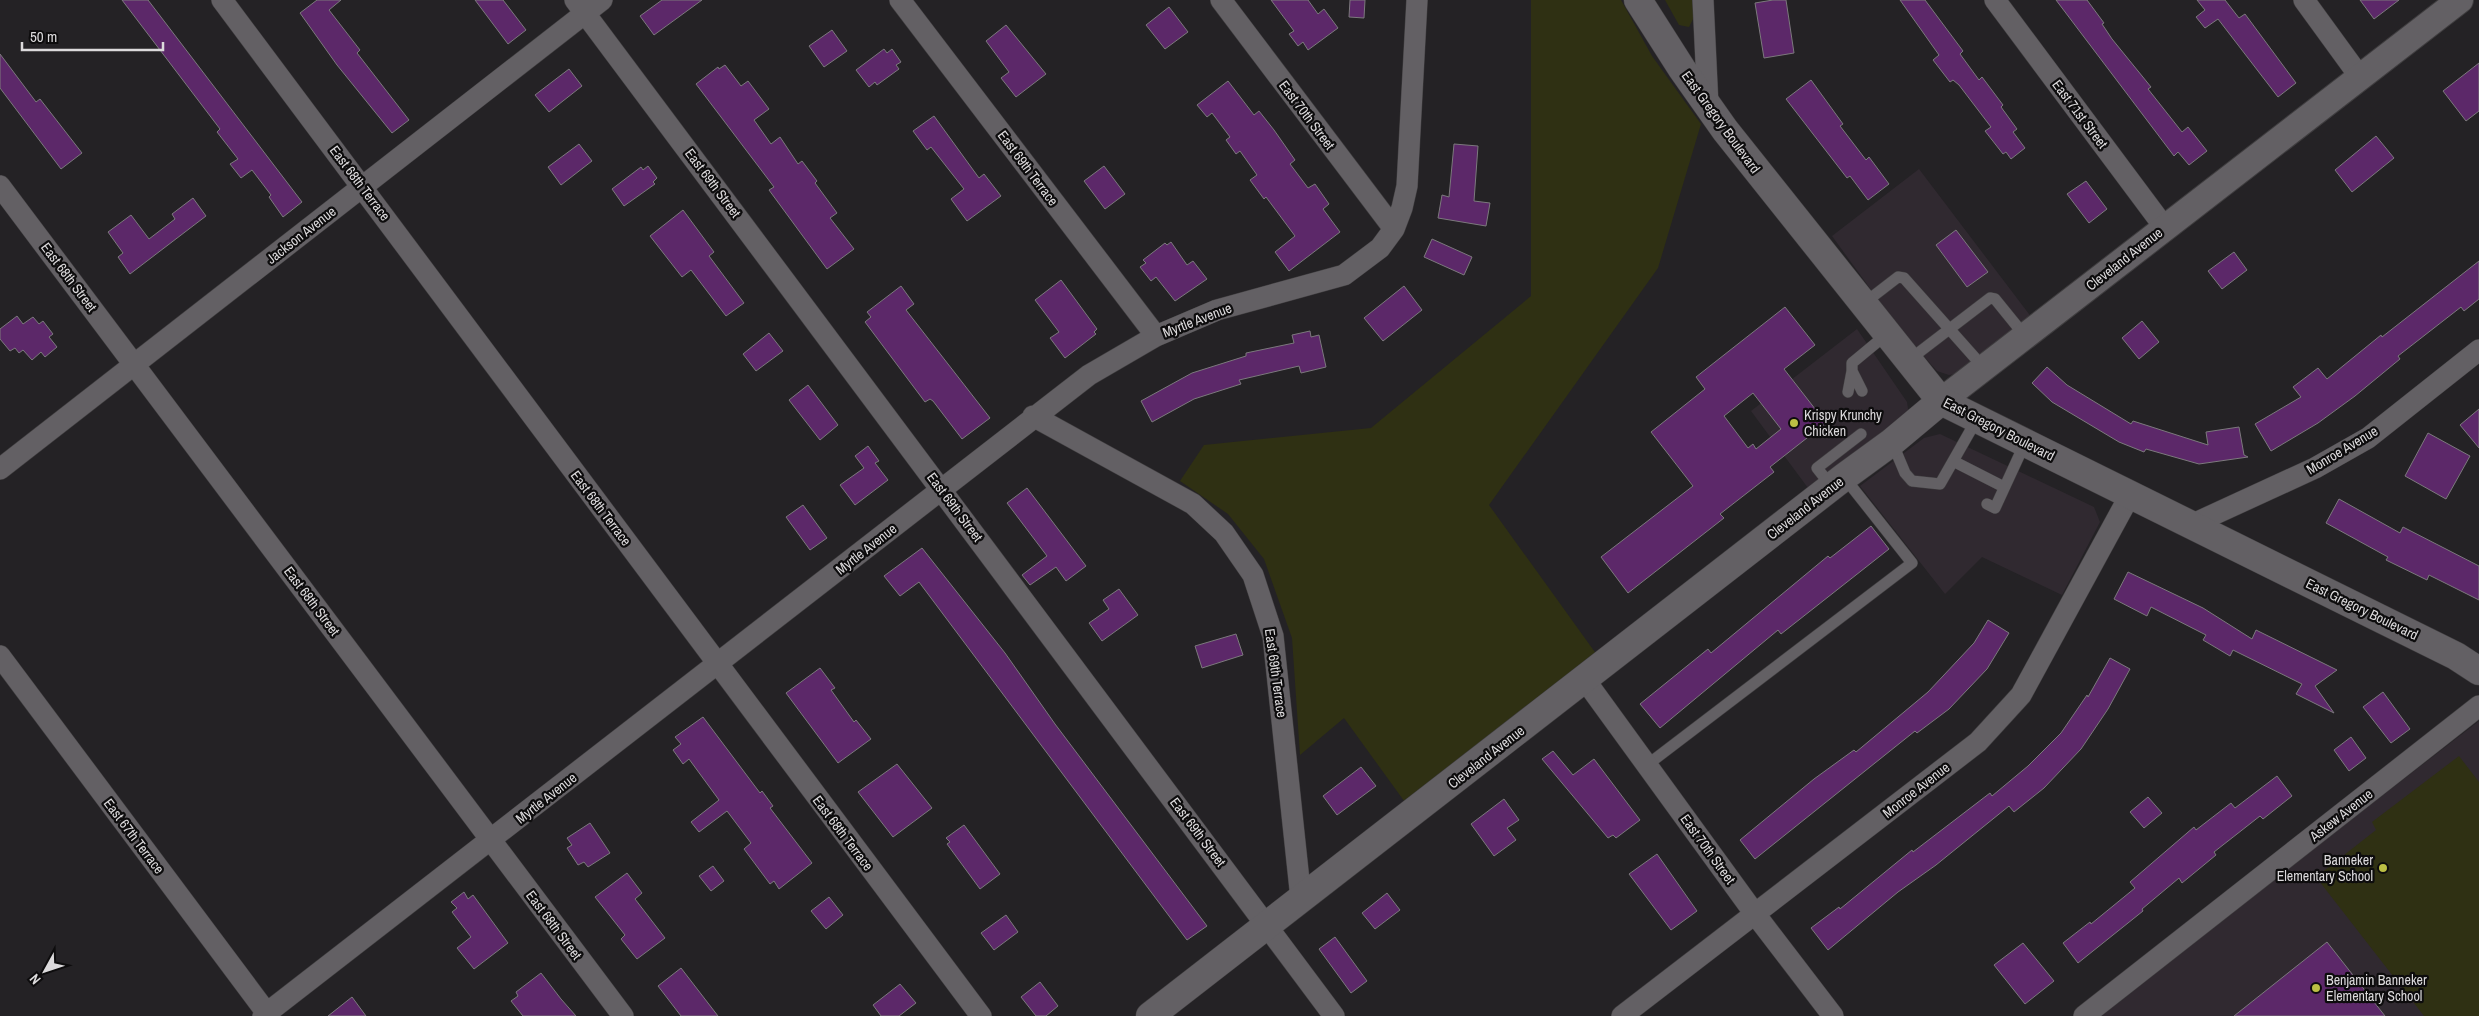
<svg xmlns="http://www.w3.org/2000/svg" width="2479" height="1016" viewBox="0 0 2479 1016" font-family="'Archivo Narrow',sans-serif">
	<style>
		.built { fill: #302930 }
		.green { fill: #2f3013 }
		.building { fill: #5c2869; stroke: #7c797d; fill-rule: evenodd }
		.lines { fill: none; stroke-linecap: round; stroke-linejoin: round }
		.service-casing { stroke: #3f3d3f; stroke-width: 12 }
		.minor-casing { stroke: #3f3d3f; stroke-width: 22 }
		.tertiary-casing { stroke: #3f3d3f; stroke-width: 28 }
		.secondary-casing { stroke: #3f3d3f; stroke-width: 29 }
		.service { stroke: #636064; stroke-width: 11 }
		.minor { stroke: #636064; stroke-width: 21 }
		.tertiary { stroke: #636064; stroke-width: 26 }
		.secondary { stroke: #636064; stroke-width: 28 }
		.poi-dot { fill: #bcbf44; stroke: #0d0c0d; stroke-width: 2 }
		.labels { text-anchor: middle; stroke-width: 4.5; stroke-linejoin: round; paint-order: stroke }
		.street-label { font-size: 14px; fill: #dcdadc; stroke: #0d0c0d }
		.poi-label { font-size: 14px; fill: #dcdadc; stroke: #0d0c0d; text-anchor: start }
	</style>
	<rect width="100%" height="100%" fill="#242225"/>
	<path class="built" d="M1919,169l113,149 -71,55 -12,2 -12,-4 -36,-40 -69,-95z
		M1857,329l50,73 2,13 -98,77 -60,-81z
		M1940,434l154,73 6,15 -38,73 -80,-38 -37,37 -85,-108 64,-48z
		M2479,721v295h-383z"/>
	<path class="green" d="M1531,0h90l31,56 49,68 -43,144 -169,237 108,150 -190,150 -63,-87 -44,37 -8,-117 -28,-79 -36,-45 -48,-33 24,-36 167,-17 160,-132z
		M1665,0h28v19l-4,8 -10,-2z
		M2459,756l20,26v234h-55l-108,-139 60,-47 -4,-8z"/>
	<path class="building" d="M122,0h26l154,202 -19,15 -14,-20 2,-2 -19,-25 -11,8 -11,-14 8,-5 -21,-27 3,-3z
		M317,0h24l-12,10 31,40 -3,3 52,67 -17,13 -55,-68 -37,-52z
		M475,0h28l23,30 -18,14z
		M662,0h40l-48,35 -14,-19z
		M1271,0h37l10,14 6,-5 14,19 -30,22 -5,-8 -5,4 -9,-12 5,-3z
		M1350,0h15l-1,18 -15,-1z
		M1773,0h13l8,53 -30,5 -9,-55z
		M1900,0h25l38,51 -3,3 19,26 3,-3 21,28 -2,2 16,22 -4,3 12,16 -14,11 -5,-7 -3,2 -18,-23 6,-4 -32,-42 -6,-5 -3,2 -17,-22 6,-5z
		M2056,0h31l17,23 -2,1 10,15 39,48 -3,2 34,43 6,-5 19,24 -18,14 -11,-13 -4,4z
		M2197,0h28l14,18 6,-4 51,69 -18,14 -60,-78 -13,9 -9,-11 9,-7z
		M2360,0h39l-25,19z
		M1169,7l19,25 -23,17 -19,-24z
		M1006,25l40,49 -30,23 -15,-19 8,-6 -23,-31z
		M832,30l15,21 -23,16 -15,-21z
		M884,49l3,4 5,-4 9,13 -5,3 3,4 -22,16 -2,-3 -6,5 -13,-17z
		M0,54l36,48 4,-3 42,54 -21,16 -61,-81z
		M2479,63v48l-13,10 -23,-30z
		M725,65l16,21 7,-5 21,28 -15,11 17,24 9,-7 18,27 4,-3 15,20 -2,2 22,30 -7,5 24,31 -27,20 -58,-79 5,-3 -78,-103 22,-17 1,2z
		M569,69l13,17 -33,26 -14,-17z
		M1811,80l32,44 -3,2 26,34 3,-3 20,27 -21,16 -18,-24 -3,2 -61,-79z
		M1228,81l26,34 5,-4 15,19 21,30 -5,4 18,24 7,-4 14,20 -6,5 17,23 -51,39 -14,-19 20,-16 -29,-39 -2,2 -14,-19 7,-5 -17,-24 -4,3 -10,-14 4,-3 -18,-24 -5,4 -10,-12z
		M934,116l45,62 5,-4 17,22 -34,25 -16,-22 13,-10 -33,-42 -4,3 -14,-19z
		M2376,136l18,22 -42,34 -17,-22z
		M579,144l13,17 -31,24 -13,-18z
		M1454,144l24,2 -4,55 16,2 -4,23 -48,-8 4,-23 7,2z
		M648,166l9,12 -4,4 2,2 -31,22 -12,-17 29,-22 2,3z
		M1104,166l21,28 -20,15 -21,-28z
		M2086,181l21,28 -18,14 -22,-29z
		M193,198l13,18 -76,58 -12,-17 5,-4 -15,-21 23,-17 18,24 26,-20 -3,-5z
		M683,210l31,42 -5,4 35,47 -18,13 -35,-46 -9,7 -32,-41z
		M1956,230l32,42 -21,15 -31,-42z
		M1432,239l40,18 -8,18 -40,-18z
		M1171,242l16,23 6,-4 14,18 -32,22 -19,-24 -5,4 -11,-14 6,-4 -3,-3 22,-17 2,2z
		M2234,252l13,18 -25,19 -14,-18z
		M2479,261v38l-15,12 -3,-4 -63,49 2,3 -45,37 -37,27 -47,28 -16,-27 46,-27 -8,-10 25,-19 9,11 54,-44 1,2z
		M1061,280l36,49 -3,3 2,2 -31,24 -15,-20 9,-6 -24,-32z
		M901,286l13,18 -8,6 84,108 -28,21 -29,-38 -3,-2 -5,3 -60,-80 6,-5 -4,-5z
		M1404,286l18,24 -39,31 -19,-23z
		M1785,307l30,38 -31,24 42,54 -56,44 4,5 -54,42 4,4 -96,75 -27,-36 92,-71 -42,-54 54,-43 -9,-12zM1753,393l28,36 -25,20 -3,-5 -5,4 -24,-32z
		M17,316l6,8 10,-7 6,7 4,-3 10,13 -4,3 8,10 -12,10 -4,-5 -9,8 -9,-10 -4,3 -4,-5 -5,3 -10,-12v-10z
		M2142,321l17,21 -20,17 -17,-21z
		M1310,331l1,6 8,-2 7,32 -25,6 -2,-7 -60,14 2,4 -47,15 -42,23 -11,-21 51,-28 54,-17v-3l48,-10 -2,-8z
		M769,333l14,18 -27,20 -13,-17z
		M2047,367l20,18 64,39 2,-3 75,24 -2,-13 33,-5 5,28 4,2 -49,7 -53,-15 -2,3 -25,-10 -67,-40 -20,-19z
		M808,385l30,40 -18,15 -31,-40z
		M2479,409v39l-19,-23z
		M2428,433l42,23 -24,43 -41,-23z
		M868,446l11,15 -4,2 13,17 -33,25 -15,-20 24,-17 -9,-12z
		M1027,488l59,78 -20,15 -10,-14 -26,18 -8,-10 25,-19 -40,-53z
		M2339,499l61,34 3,-6 76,39v34l-50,-25 -2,5 -41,-20 2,-3 -62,-34z
		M803,505l24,33 -17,12 -24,-33z
		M1871,526l18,23 -108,85 -3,-4 -118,98 -20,-24 68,-55 3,4 117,-97 2,2z
		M922,548l83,105 50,71 152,202 -20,14 -268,-358 -19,14 -16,-20z
		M2128,572l75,36 49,31 4,-9 81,40 -22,16 19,27 -38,-19 6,-10 -69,-34 -3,6 -27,-16 3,-5 -55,-28 -4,9 -33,-17z
		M1119,589l19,26 -36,26 -13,-18 20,-14 -6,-9z
		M1988,620l21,13 -22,36 -38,40 -32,24 -2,-2 -160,128 -15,-19 74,-61 40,-29 2,2 72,-60 46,-49z
		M1236,634l7,21 -41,13 -7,-22z
		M2110,658l20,11 -22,40 -27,40 -37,39 -30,24 -5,-6 -73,59 -38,27 -70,58 -17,-22 28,-21 1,2 72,-59 1,2 77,-59 2,3 36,-30 33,-33 26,-38 1,2z
		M820,668l15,20 -4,2 23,32 2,-2 15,19 -33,24 -52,-70z
		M2383,692l27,37 -19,14 -28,-36z
		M703,717l57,76 2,-2 11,15 -3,2 42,55 -33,26 -5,-8 -4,3 -26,-35 7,-6 -24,-32 -28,21 -8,-10 28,-22 -30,-41 -6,5 -10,-14 8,-6 -6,-7z
		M2351,737l15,21 -17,13 -15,-21z
		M1553,751l20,24 21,-16 46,61 -24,18 -3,-3 -5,3 -66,-79z
		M897,764l35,44 -39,29 -35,-45z
		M1361,767l15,19 -39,29 -14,-19z
		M2277,776l15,20 -29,23 -3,-3 -46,36 2,3 -34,28 -3,-5 -37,31 1,2 -65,52 -15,-20 27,-21 1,2 44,-36 -5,-6 64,-55 2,3 35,-27 4,5z
		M2148,797l14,16 -18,15 -14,-16z
		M1504,799l15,21 -12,8 9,12 -22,16 -23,-32z
		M590,823l20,30 -22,14 -4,-5 -6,3 -11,-17 5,-3 -5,-7z
		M964,825l36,49 -20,15 -33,-45 3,-2 -4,-4z
		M1657,854l40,57 -26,19 -42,-56z
		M713,866l11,15 -13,10 -12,-15z
		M627,873l15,20 -7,6 30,39 -28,21 -16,-20 4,-4 -30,-38z
		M464,892l4,7 5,-4 35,48 -34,26 -17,-21 14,-11 -19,-25 5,-4 -6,-6z
		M1387,893l13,17 -25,19 -13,-16z
		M829,897l14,18 -17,14 -15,-18z
		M1006,915l12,17 -24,18 -13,-17z
		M1335,937l32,44 -16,12 -32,-44z
		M2327,942l58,74h-151z
		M2023,943l31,38 -29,23 -31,-39z
		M681,968l37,48h-37l-23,-30z
		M541,973l20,26 15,17h-53l-12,-15 7,-5 -2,-4z
		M1040,982l18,24 -12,10h-10l-15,-19z
		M900,984l16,19 -17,13h-18l-8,-11z
		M352,997l14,19h-38z"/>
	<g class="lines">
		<defs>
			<path id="service" d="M1863,304l35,-27 6,1 80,90
				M1909,360l81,-62 5,1 30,37
				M1862,391l-10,-20v-8l35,-29
				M1848,392l4,-21
				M1892,442l13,31 7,8 28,3 37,-65
				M1953,461l51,26
				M1832,487l-15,-19 44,-34
				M1987,504l8,4 30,-65
				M1647,765l265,-202 -68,-86"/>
			<path id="minor" d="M222,0l759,1016
				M575,0l759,1016
				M900,0l256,336
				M1221,0l173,229
				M1703,0l5,105
				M1995,0l170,228
				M2304,0l56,77
				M0,186l623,830
				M1033,416l160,88 31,29 29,42 20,61 28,263
				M0,469l602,-469
				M2191,525l124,-57 53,-30 111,-88
				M0,656l269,360
				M1585,680l170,234 78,102
				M263,1016l826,-641 67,-39 61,-26 127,-35 36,-27 14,-19 8,-21 5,-22 10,-186
				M1622,1016l356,-274 43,-47 109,-200
				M2084,1016l395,-310"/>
			<path id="tertiary" d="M1941,401l519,-401"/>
			<path id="secondary" d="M1638,0l44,69 43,61 216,271 515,255 23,15
				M1150,1016l694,-539 48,-35 49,-41"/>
		</defs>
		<use href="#service" class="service-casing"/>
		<use href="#minor" class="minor-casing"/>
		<use href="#tertiary" class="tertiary-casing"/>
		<use href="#secondary" class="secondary-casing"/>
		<use href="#service" class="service"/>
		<use href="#minor" class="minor"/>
		<use href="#tertiary" class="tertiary"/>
		<use href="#secondary" class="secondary"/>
	</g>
	<g class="poi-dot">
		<circle cx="1794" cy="423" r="5"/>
		<circle cx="2383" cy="868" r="5"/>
		<circle cx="2316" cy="988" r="5"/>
	</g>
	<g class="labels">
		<g class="street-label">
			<text transform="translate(2080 114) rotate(53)" y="5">East 71st Street</text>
			<text transform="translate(1307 115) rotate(53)" y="5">East 70th Street</text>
			<text transform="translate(1721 122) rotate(54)" y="5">East Gregory Boulevard</text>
			<text transform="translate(1028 168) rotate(53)" y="5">East 69th Terrace</text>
			<text transform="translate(360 183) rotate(53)" y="5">East 68th Terrace</text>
			<text transform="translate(713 183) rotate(53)" y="5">East 69th Street</text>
			<text transform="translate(301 235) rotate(-38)" y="5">Jackson Avenue</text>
			<text transform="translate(2124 259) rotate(-38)" y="5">Cleveland Avenue</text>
			<text transform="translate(69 277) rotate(53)" y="5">East 68th Street</text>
			<text transform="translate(1197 320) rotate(-21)" y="5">Myrtle Avenue</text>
			<text transform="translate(1999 429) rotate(27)" y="5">East Gregory Boulevard</text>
			<text transform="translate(2342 450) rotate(-31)" y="5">Monroe Avenue</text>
			<text transform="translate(955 507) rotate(53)" y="5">East 69th Street</text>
			<text transform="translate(601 508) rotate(53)" y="5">East 68th Terrace</text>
			<text transform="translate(1805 508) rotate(-38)" y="5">Cleveland Avenue</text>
			<text transform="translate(866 549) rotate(-38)" y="5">Myrtle Avenue</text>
			<text transform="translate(312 601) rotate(53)" y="5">East 68th Street</text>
			<text transform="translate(2362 609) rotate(26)" y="5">East Gregory Boulevard</text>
			<text transform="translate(1276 673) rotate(82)" y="5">East 69th Terrace</text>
			<text transform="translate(1486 757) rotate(-38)" y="5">Cleveland Avenue</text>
			<text transform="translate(1916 790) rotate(-38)" y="5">Monroe Avenue</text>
			<text transform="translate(546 798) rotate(-38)" y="5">Myrtle Avenue</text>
			<text transform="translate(2341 815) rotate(-38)" y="5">Askew Avenue</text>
			<text transform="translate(1198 832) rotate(53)" y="5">East 69th Street</text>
			<text transform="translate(843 833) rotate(53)" y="5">East 68th Terrace</text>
			<text transform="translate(134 836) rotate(53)" y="5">East 67th Terrace</text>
			<text transform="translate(1708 849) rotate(54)" y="5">East 70th Street</text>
			<text transform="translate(554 925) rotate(53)" y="5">East 68th Street</text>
		</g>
		<g class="poi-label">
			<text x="1804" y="420">Krispy Krunchy<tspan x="1804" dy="16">Chicken</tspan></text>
			<text x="2373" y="865" text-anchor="end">Banneker<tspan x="2373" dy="16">Elementary School</tspan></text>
			<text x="2326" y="985">Benjamin Banneker<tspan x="2326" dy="16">Elementary School</tspan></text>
		</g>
	</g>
	<g transform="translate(45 971) rotate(230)" stroke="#0d0c0d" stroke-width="4" paint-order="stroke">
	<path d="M0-4L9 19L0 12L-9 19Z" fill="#dcdadc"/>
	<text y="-8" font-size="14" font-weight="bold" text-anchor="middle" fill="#dcdadc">N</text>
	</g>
	<path d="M22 42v8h141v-8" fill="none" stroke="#dcdadc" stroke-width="2.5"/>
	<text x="30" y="42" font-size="15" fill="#dcdadc" stroke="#0d0c0d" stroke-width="4" paint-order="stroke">50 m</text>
</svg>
